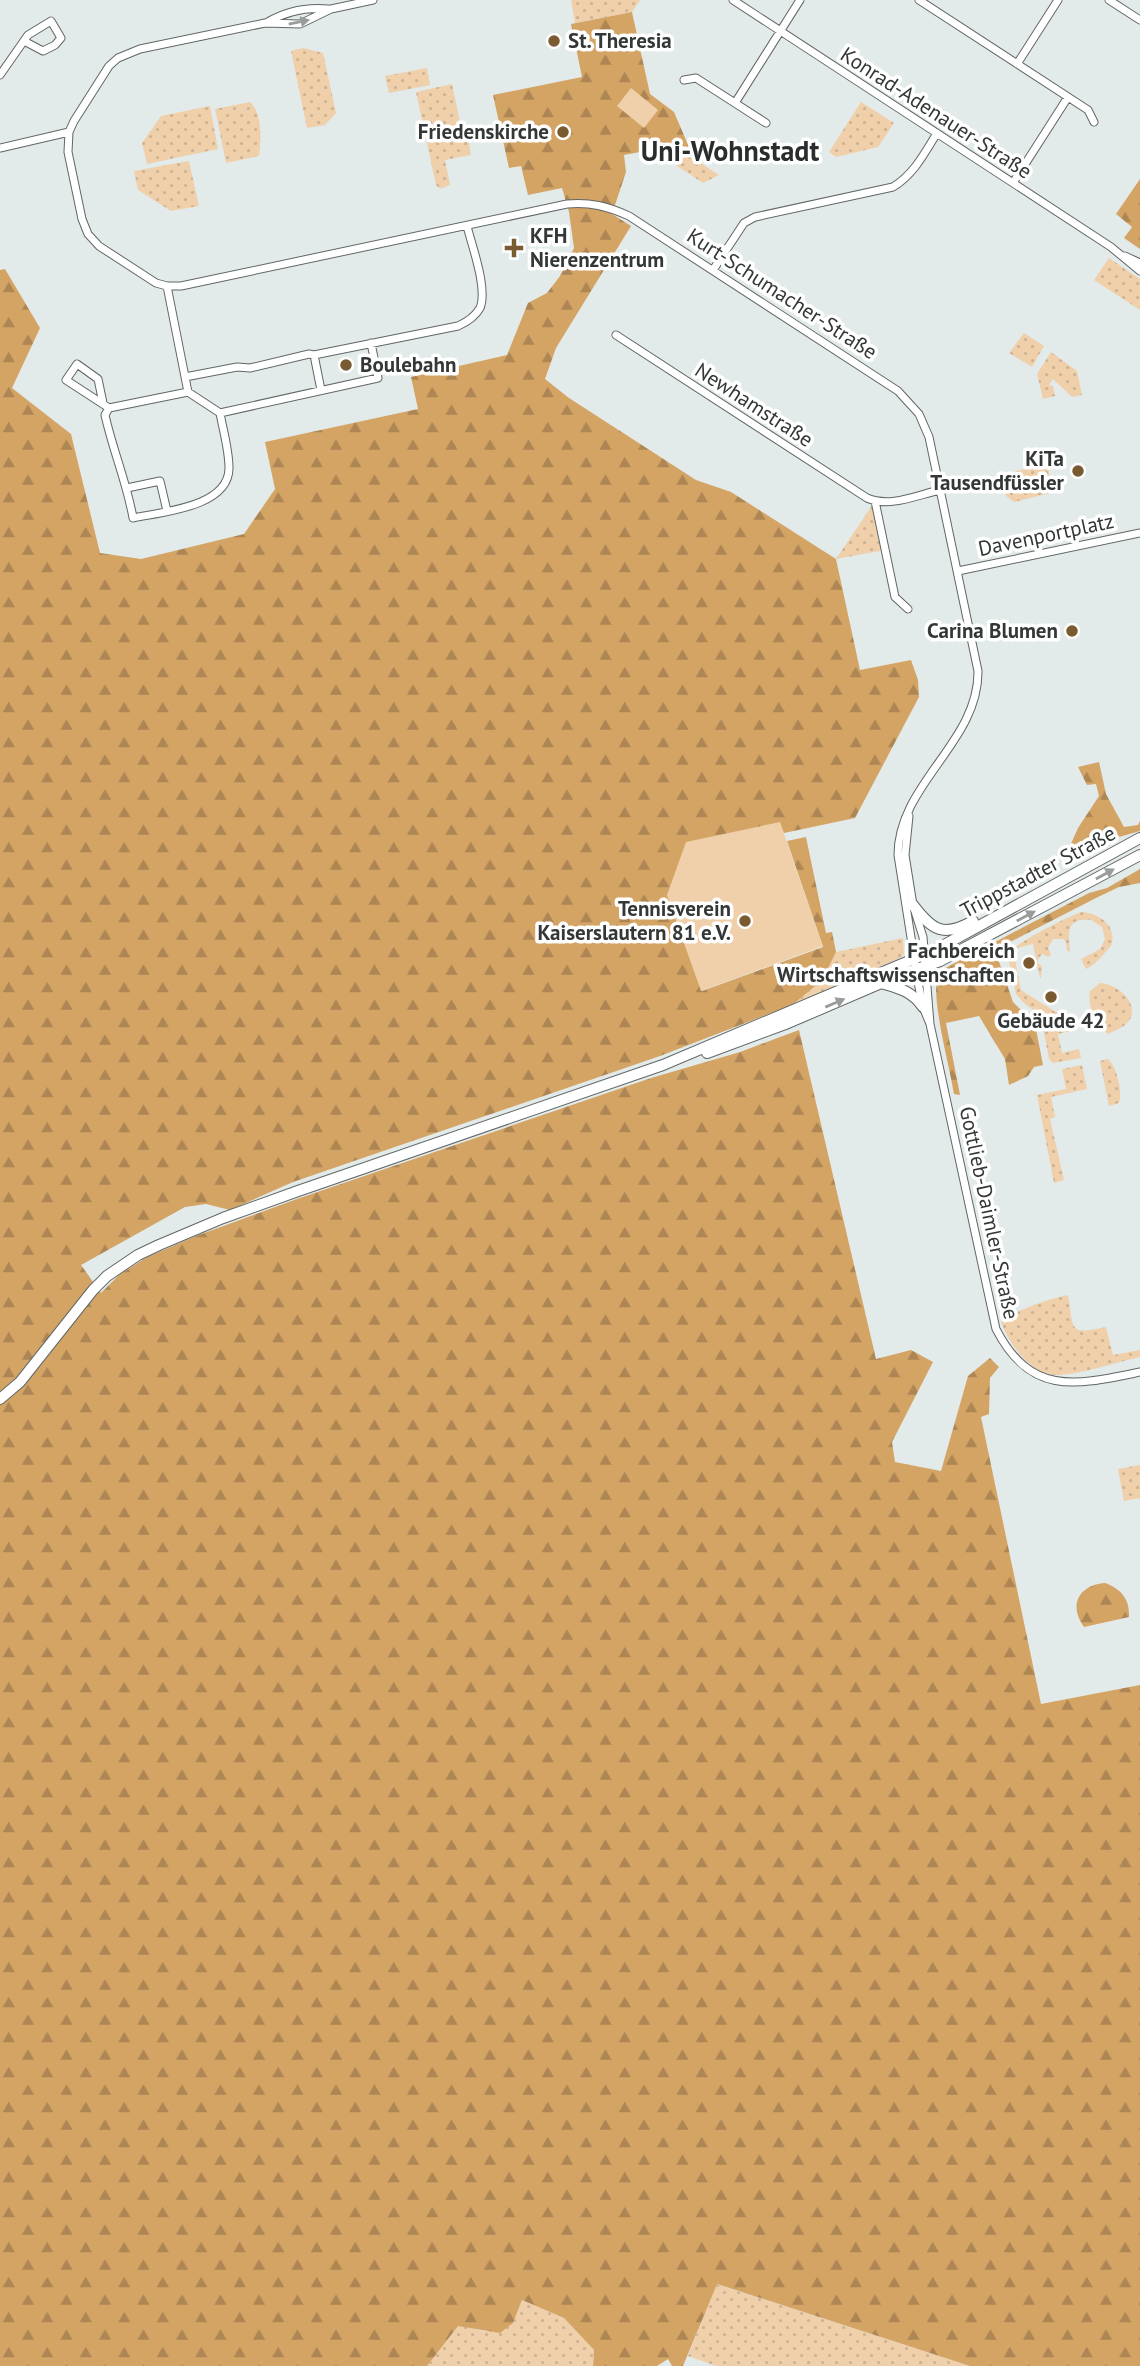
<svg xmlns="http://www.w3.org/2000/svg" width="1140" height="2366" viewBox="0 0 1140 2366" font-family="'PT Sans',sans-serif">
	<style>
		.grass { fill: url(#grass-dots) }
		.forest { fill: url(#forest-firs) }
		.pitch { fill: #efd0aa }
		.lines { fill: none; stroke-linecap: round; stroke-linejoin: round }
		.minor-casing { stroke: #616666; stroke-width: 9 }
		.secondary-casing { stroke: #616666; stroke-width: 12 }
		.minor { stroke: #fff; stroke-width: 7 }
		.secondary { stroke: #fff; stroke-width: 10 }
		.oneway { fill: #9a9b9b }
		.poi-dot { fill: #7a5a30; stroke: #fff; stroke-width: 2.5 }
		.labels { text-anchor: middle; stroke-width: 7; stroke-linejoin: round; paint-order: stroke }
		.poi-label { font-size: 21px; font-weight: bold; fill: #343737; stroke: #fff; text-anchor: end }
		.street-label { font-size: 21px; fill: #343737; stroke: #fff }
		.district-label { font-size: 28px; font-weight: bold; fill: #292d2d; stroke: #fff }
	</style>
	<defs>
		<pattern id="grass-dots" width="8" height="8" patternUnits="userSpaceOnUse" patternTransform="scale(1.75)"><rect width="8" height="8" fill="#efd0aa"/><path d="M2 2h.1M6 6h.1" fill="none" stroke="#ceb393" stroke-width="1.8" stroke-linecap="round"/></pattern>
		<pattern id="forest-firs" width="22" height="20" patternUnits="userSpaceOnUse" patternTransform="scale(1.75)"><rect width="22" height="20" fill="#d4a465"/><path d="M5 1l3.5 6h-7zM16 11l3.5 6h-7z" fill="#ad8654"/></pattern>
	</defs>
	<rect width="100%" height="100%" fill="#e3eaea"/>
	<path class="grass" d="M571,0h69l-8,12 -57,11z
		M303,48l20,5 13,60 -11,12 -18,3 -16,-77z
		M427,68l3,17 -41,8 -4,-17z
		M452,84l8,38 6,2 5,31 -26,5 5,25 -10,4 -4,-4 -20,-93z
		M250,102c13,12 11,38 9,54l-33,7 -11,-54z
		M861,102l33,21 -16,24 -42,10 -7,-5z
		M210,106l8,43 -71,15 -5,-21 19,-27z
		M681,150l38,25 -16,8 -26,-17 -3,-14z
		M189,161l10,45 -28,5 -33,-21 -4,-19z
		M1109,258l31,21v31l-46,-30z
		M1024,333l20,13 -12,21 -23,-14z
		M1051,352l26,19 5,24 -10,2 -19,-18 -4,6 4,1 2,10 -12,3 -6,-25z
		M1047,465l7,27 -40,10 -8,-6 -4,-15 9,-9z
		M875,501l10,49 -49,9z
		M1082,912c17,1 36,14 29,34 -9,9 -13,17 -25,23l-5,-10 19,-10 5,-10 -3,-12 -11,-7c-27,-3 -22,16 -21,32l-3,-2 -1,-8 -3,-3h-10l-5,9 3,6 -2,3 -7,-3 -4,5v4l4,4 -1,11h-1l-7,-34 -20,5 8,41 52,33 2,7 -17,4 4,19 17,-4 2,9 -28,5 -4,-4 -7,-37 -4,-9 -13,-9 -9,-10 -9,-41c9,-9 62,-38 75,-41z
		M903,938l1,16 -4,4 -108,47c20,-16 32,-31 44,-53z
		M1100,983c15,1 37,16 31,34 -4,10 -15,13 -23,17 -12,-12 -21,-26 -18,-43z
		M1108,1059c9,8 15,34 11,44l-10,3 -9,-45z
		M1082,1065l5,24 -36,8 4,20 -5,2 14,61 -10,3 -17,-88 29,-6 -4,-20z
		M1068,1295c6,36 0,40 38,32l7,28 27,-5v7c-26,6 -55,16 -81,18 -27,2 -50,-31 -58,-53 15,-12 47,-23 67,-27z
		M1140,1465v33l-16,3 -6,-32z
		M716,2284l254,82h-254l-28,-10z
		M522,2300l42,18 30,32 -1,16h-166l31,-41 26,6 29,-8z"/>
	<path class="forest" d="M632,12l18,82 24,18 15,35 -12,-2 -53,10 2,17 -14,42 19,12 -75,122 -11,31 24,19 127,82 35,12 105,67 24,111 51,-10 7,20 1,17 -64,121 -71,15 -5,-11 -77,169 121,-44 -36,-106 19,-4 20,96 6,-1 4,20 -10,20 -12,15 -22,18 -132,51 -367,126 -63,28 -24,-6 -21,3 -104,58 20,28 18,-18 28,-18 49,-21 98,-36 357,-122 89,-26 59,-22 77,329 35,-9 22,12 -41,80 3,20 46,9 27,-95 22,-18 9,9 -9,11 -1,36 -8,3 60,287 99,-19v681h-170l-253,-82 -34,82h-11l-4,-7 -11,7h-64l1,-16 -30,-32 -42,-18 -9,23 -13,10 -42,-7 -31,40h-427v-2096l5,-1 35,59 -28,60 59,46 29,119 41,6 103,-25 31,-45 -10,-47 153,-33 -7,-32 96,-22 21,-52 19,-10 13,-17 14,-28 -5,-36 -7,-24 -34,7 -7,-29 -12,2 -16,-73 89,-18 -11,-53z
		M1140,179v70l-16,-11 8,-11 -16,-13z
		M1099,762l7,32 18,33 14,-2 2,-4v10l-28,8 -39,23 -3,-16 8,-18 21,-32 -3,-12 -9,1 -9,-18z
		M1140,869v14l-21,4 -21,10 -90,46 -12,10 17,49 22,22 8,41 -9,2 -6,9 -19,9 -4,-26 -26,-43 -33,7 14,72 -6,-1c-4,-26 -22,-91 -17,-114 1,-5 6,-8 10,-13l142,-74 18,-5z
		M1105,1583c16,6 25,16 24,34l-45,10c-16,-22 -5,-42 21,-44z"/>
	<path class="pitch" d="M631,88l27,22 -14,18 -27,-22z
		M780,822l43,124 -122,45 -34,-96 19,-53z"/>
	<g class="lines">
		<defs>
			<path id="minor" d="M373,0l-42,9 -31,15 -35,-1 -125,26 -22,9 -9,8 -35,55 -5,11 -1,20 14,67 6,15 11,12 57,37 11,3h14l386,-82c23,-2 40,2 62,12l269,175 21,23 10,23 49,234c1,71 -80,113 -80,184l20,127 5,25 7,17
				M733,0l378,247 29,24
				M919,0l169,110 6,12
				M1109,0l31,20
				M266,23c20,-12 39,-16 62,-14
				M1017,64l41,-64
				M0,75l28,-40 23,-14 10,17 -6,7 -12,6 -19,-10
				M684,80l12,-2 70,45
				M735,103l65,-103
				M0,148l69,-16
				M1013,183l55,-86
				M1125,256l15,7
				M713,270l31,-47 11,-6 138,-30c21,-13 31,-33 44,-54
				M167,286l21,106
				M616,335l251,163c23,10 50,-3 73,-8
				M314,355l7,35
				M185,377l52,-10 13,1 59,-14 5,1 144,-29c9,-4 17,-9 22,-18 8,-19 -8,-62 -13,-82
				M103,403l-5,-24 -21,-15 -11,16 43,28 79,-16 32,21 158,-35 -7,-35
				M109,408l-4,7c8,36 22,68 28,103 29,-6 96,-11 96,-50 0,-18 -6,-38 -9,-55
				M127,488l33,-7 7,30
				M875,501l20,96 13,12
				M958,571l182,-38
				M909,816l-4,39 8,50 10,32 7,87 66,305c35,68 81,56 144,43"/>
			<path id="secondary" d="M913,905c19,25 30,33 60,16
				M881,983c18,5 31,8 42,24
				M707,1053l81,-30 112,-48 40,-14 200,-106
				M0,1399l20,-17 73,-92 14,-14 31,-21 21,-10 64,-27 75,-27 365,-126 272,-115 205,-112"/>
		</defs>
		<use href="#minor" class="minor-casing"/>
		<use href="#secondary" class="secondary-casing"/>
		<use href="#minor" class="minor"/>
		<use href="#secondary" class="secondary"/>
	</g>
	<defs><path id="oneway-solid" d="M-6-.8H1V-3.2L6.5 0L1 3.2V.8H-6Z" transform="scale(1.75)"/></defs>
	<g class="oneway">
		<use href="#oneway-solid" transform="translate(299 22) rotate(-12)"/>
		<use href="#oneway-solid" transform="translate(1105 874) rotate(-29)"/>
		<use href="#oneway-solid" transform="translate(1026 916) rotate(-28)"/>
		<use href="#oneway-solid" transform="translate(835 1003) rotate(-23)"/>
	</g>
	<g class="poi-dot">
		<circle cx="554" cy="41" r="7"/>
		<circle cx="563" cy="132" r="7"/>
		<path d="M510.5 237.5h7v7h7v7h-7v7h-7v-7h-7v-7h7z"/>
		<circle cx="346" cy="365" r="7"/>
		<circle cx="1078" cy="471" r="7"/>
		<circle cx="1072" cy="631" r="7"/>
		<circle cx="745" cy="921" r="7"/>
		<circle cx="1029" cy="963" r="7"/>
		<circle cx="1051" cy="997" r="7"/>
	</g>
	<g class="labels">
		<g class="poi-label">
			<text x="568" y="48" text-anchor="start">St. Theresia</text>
			<text x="549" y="139">Friedenskirche</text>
			<text x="530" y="243" text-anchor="start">KFH<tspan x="530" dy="24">Nierenzentrum</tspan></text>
			<text x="360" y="372" text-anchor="start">Boulebahn</text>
			<text x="1064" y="466">KiTa<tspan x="1064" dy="24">Tausendfüssler</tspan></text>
			<text x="1058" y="638">Carina Blumen</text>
			<text x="731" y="916">Tennisverein<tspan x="731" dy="24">Kaiserslautern 81 e.V.</tspan></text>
			<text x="1015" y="958">Fachbereich<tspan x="1015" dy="24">Wirtschaftswissenschaften</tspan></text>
			<text x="1051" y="1028" text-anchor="middle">Gebäude 42</text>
		</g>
		<g class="street-label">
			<text transform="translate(936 113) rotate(33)" y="7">Konrad-Adenauer-Straße</text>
			<text transform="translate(782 294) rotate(33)" y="7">Kurt-Schumacher-Straße</text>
			<text transform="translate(754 405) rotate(33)" y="7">Newhamstraße</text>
			<text transform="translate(1046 535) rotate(-12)" y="7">Davenportplatz</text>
			<text transform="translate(1038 872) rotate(-28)" y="7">Trippstadter Straße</text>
			<text transform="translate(989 1213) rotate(78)" y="7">Gottlieb-Daimler-Straße</text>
		</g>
		<g class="district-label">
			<text x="730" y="161">Uni-Wohnstadt</text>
		</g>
	</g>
</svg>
